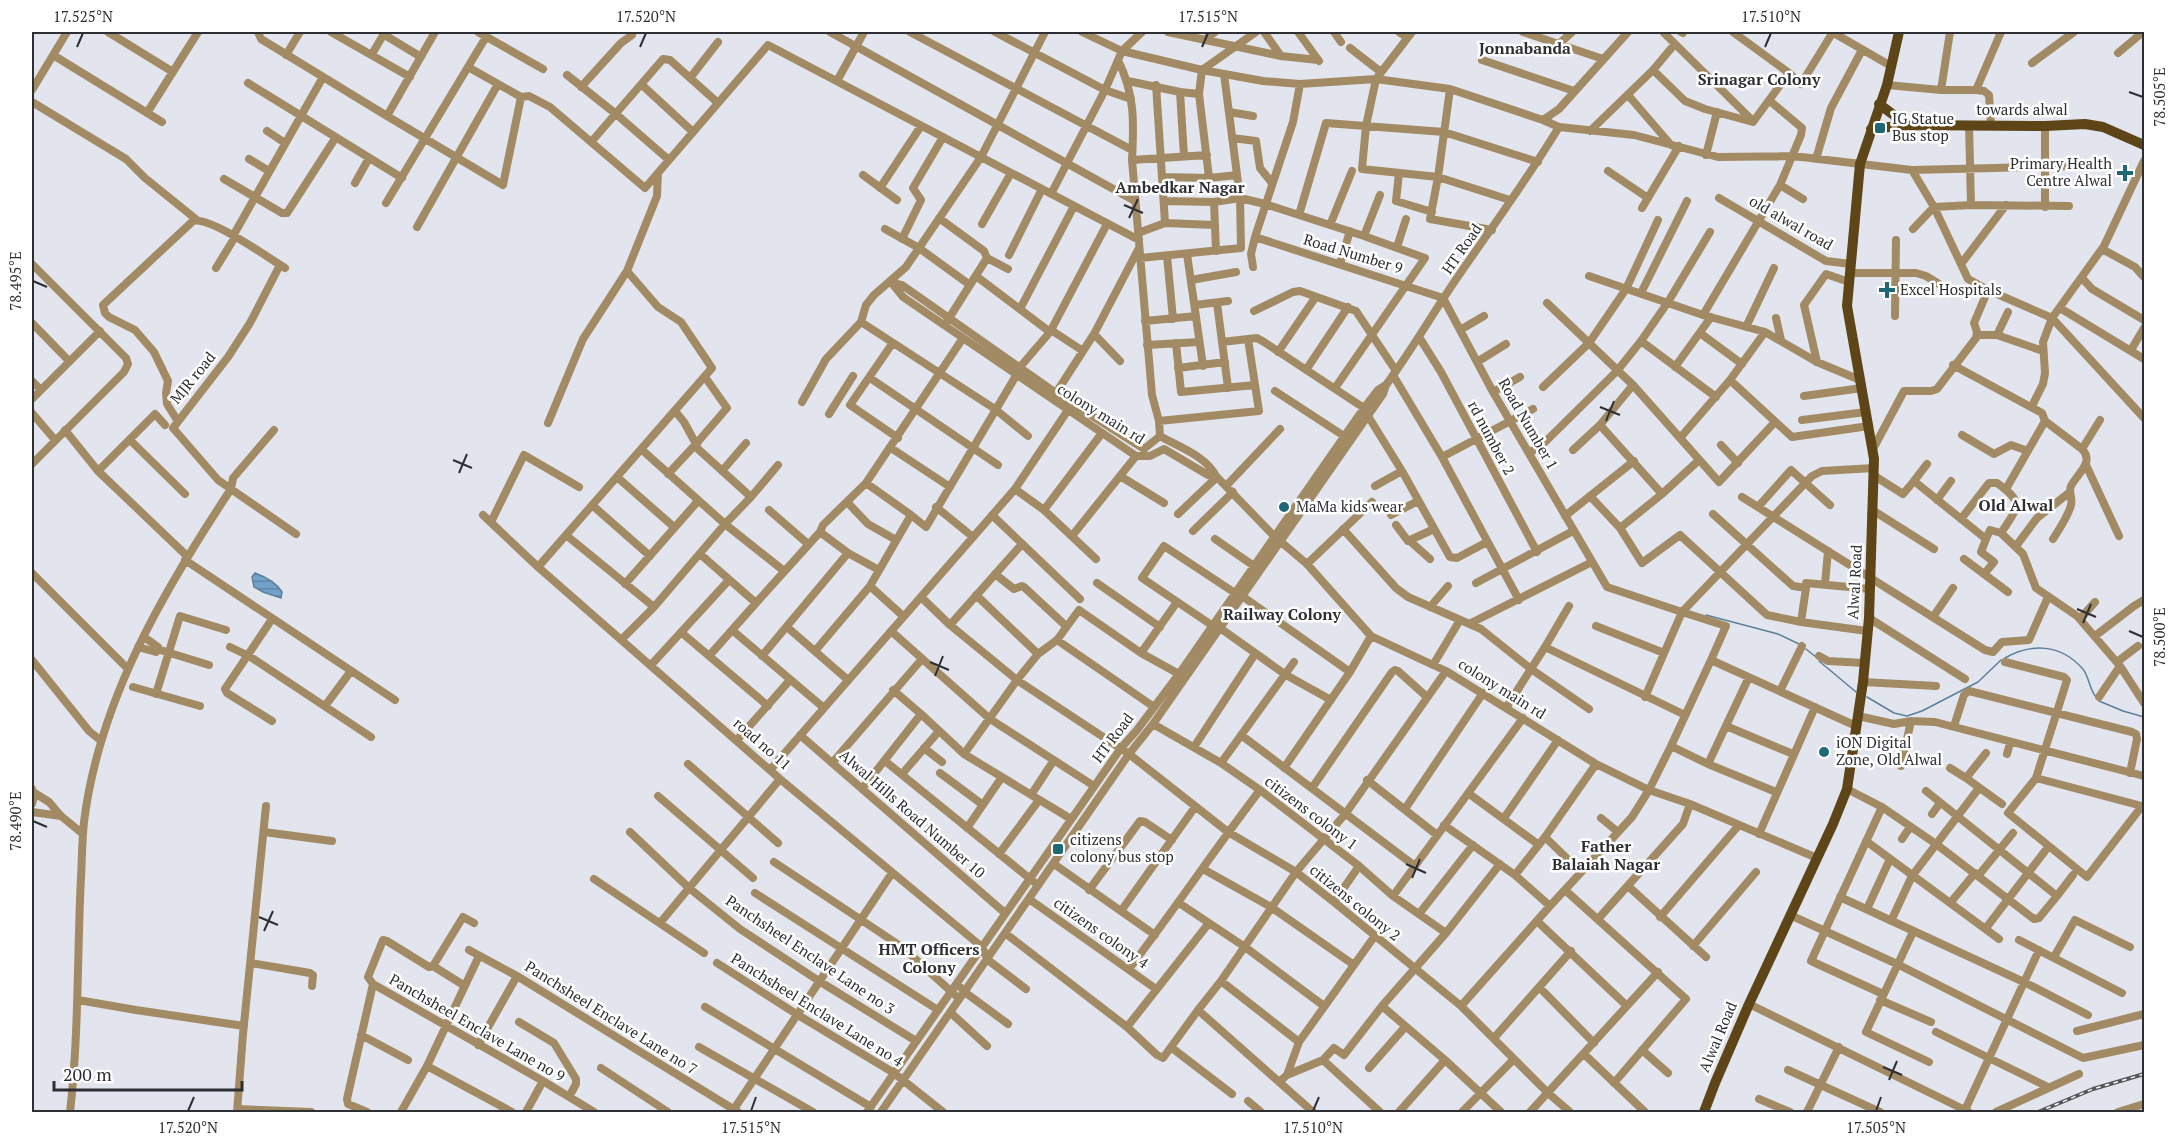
<svg xmlns="http://www.w3.org/2000/svg" width="2176" height="1144" viewBox="0 0 2176 1144" font-family="'PT Serif',serif">
	<style>
		.water { fill: url(#water-rules); stroke: #5c809a; stroke-width: 1.5 }
		.lines { fill: none; stroke-linecap: round; stroke-linejoin: round }
		.stream { stroke: #5c809a; stroke-width: 1.5 }
		.minor { stroke: #a28b64; stroke-width: 8 }
		.major { stroke: #5d4517; stroke-width: 10 }
		.rail-casing { stroke: #55575b; stroke-width: 4 }
		.rail { stroke: #fff; stroke-width: 1.5; stroke-dasharray: 4.5; stroke-linecap: butt }
		.ticks { fill: none; stroke: #2e2f32; stroke-width: 2 }
		.poi-dot { fill: #1f6875; stroke: #fff; stroke-width: 2 }
		.labels { text-anchor: middle; stroke-width: 5; stroke-linejoin: round; paint-order: stroke }
		.street-label { font-size: 15px; fill: #2e2f32; stroke: #fff }
		.poi-label { font-size: 15px; fill: #2e2f32; stroke: #fff; text-anchor: start }
		.neighbourhood-label { font-size: 16px; font-weight: bold; fill: #2e2f32; stroke: #fff }
		.neatline { fill: none; stroke: #2e2f32; stroke-width: 2 }
		.ticks-label { font-size: 15px; text-anchor: middle; fill: #2e2f32 }
	</style>
	<defs>
		<pattern id="water-rules" width="6" height="5" patternUnits="userSpaceOnUse" patternTransform="scale(1.5)"><rect width="6" height="5" fill="#70a3c7"/><path d="M0 2.5h6" fill="none" stroke="#5c85a2"/></pattern>
	</defs>
	<rect width="100%" height="100%" fill="#e2e5ed"/>
	<path class="water" d="M255,573c11,4 21,9 27,19l-1,6 -18,-6 -9,-5 -2,-10z"/>
	<g class="lines">
		<path class="stream" d="M1706,615l72,19 21,10
			M1806,649l10,8
			M2005,658c27,-15 55,-14 77,10 7,7 7,21 14,29
			M1819,661l37,31
			M1867,697l27,16 13,3 15,-5 56,-29 23,-22
			M2099,701l24,10 21,6"/>
		<path class="minor" d="M108,32l65,40
			M258,32l3,7 126,77 48,-84
			M331,32l79,45
			M478,32l65,37
			M830,32l305,169
			M910,32l222,118
			M995,32l110,58 26,9
			M1082,32l40,19 80,19 61,11 37,3 76,-5 74,10 93,31 16,7 75,8 84,22 75,-1 119,14
			M1168,32l113,24 37,4
			M1264,32l17,24
			M1298,32l21,29
			M1334,32l7,10
			M1399,32l8,5
			M1412,32l-36,47 -10,47 -4,43 76,8 72,23
			M1523,32l80,27
			M1681,32l2,1
			M1733,32l56,41
			M1832,32l59,34
			M1664,33l89,88
			M383,34l38,23
			M1204,40l11,-8
			M1559,44l13,-12
			M1350,48l31,24
			M2118,53l25,-21
			M372,54l13,-22
			M53,55l109,67
			M286,55l14,-23
			M1118,60c17,35 16,62 14,100l20,235 7,26 1,15
			M1482,60l92,31
			M2032,63l42,-31
			M468,67l53,30 8,-1 21,11 95,81 123,-143 371,195
			M1653,70l32,31 20,8 48,13 36,-49 12,11 32,-52
			M567,75l49,39 53,46
			M690,78l28,-36
			M837,81l27,-49
			M1128,81l52,11 19,2
			M248,83l154,95
			M642,85l51,47
			M1156,85l9,138
			M1887,85l54,5h35l25,-58
			M581,87l40,-44 11,-8
			M1450,89l-12,88 -8,42 62,11
			M32,90l35,-58
			M1941,90l9,-58
			M1976,90l8,1 5,4 2,31
			M1180,92l4,64
			M1628,95l43,50
			M32,102l94,57 19,19 52,42
			M1229,112l24,4
			M147,113l51,-81
			M387,116l116,69 18,-88
			M1543,120l16,-11 69,-77
			M1969,125l2,80
			M267,131l18,12
			M1590,131l63,-61 21,-25
			M1232,138l24,3 4,27 12,15
			M592,141l71,-82 7,1 48,43
			M1706,155l11,-43
			M249,159l20,12
			M1816,159l15,-51 31,-58
			M1132,160l75,-5
			M2144,161l-40,85 -52,72 92,100
			M1608,171l40,27
			M1399,173l-3,28 36,11
			M863,175l34,25
			M1162,177l47,1 28,-3
			M1209,178l-10,-84 3,-24 54,-38
			M224,179l58,34h5l49,-76
			M355,183l14,-25
			M1780,185l23,14
			M880,188l41,-62
			M1051,194l54,-104 17,-39 20,-19
			M1719,198l107,63 25,3
			M1164,201l50,1 26,-4 25,6 99,32 61,22 -90,130
			M1214,202l2,49
			M386,203l100,-166
			M2045,207v-81
			M1642,208l37,-62
			M1299,215l27,-92 118,9 94,30
			M939,218l45,33 3,7 -41,65
			M982,224l29,-51
			M1330,225l22,-54
			M417,227l81,-143
			M885,229l34,19 51,37
			M1913,229l21,-22 37,-2 98,1
			M1138,233l27,-10 50,2
			M233,236l90,-159
			M1364,236l16,-41
			M1255,237l188,61
			M902,239l19,-39 -8,-12 30,-51
			M1397,247l9,-28
			M2102,249l33,18 9,10
			M1187,254l16,112
			M1009,255l33,-66
			M1167,256l6,63
			M987,258l21,11
			M1140,258l101,-10 -1,-50 -16,-124
			M32,264l94,94 2,6 -4,8 -92,92
			M1340,264l10,-33
			M1961,264l45,-59
			M280,265l-30,58 -22,34 -55,71 45,52 78,54
			M1253,267l-2,-13 4,-17 38,-115 7,-38
			M216,268l19,-31
			M1850,273h66l10,3 13,8
			M976,276l74,56
			M1589,276l114,39 62,17 52,30 43,18
			M2082,278l10,11 52,31
			M1191,280l45,-8
			M891,282l12,15 233,159h14l14,-7 44,26 8,1 58,60 33,28 64,72 75,35 150,93 53,26 41,14 127,54
			M891,282l11,3 154,108 88,56 16,-13
			M1988,290l-20,-11 -34,-72 -22,-37 164,-4
			M1641,293l46,-92
			M1443,298l50,94 114,195 75,25 130,-136 10,-5 52,-3
			M1217,303l11,85
			M1547,303l86,82 86,97 56,-60
			M1195,305l33,-4
			M2060,308l84,51
			M1020,309l54,-103
			M1254,311l39,-19 7,-1 56,20 40,60
			M1703,315l77,-130 21,-50 1,-7 -32,-27
			M1895,316l1,-76
			M1776,318l5,22
			M1145,321l51,-5
			M861,322l134,87 33,27
			M32,323l37,38
			M1746,327l28,-59
			M1051,330l32,21
			M1460,330l24,-14
			M1700,333l42,31
			M1094,334l26,27
			M1977,335h20l46,16
			M1997,335l11,-23
			M1419,337l22,35 96,180
			M1248,339l9,-1 7,4 100,66
			M1641,341l75,56
			M1176,343l5,49 74,-7
			M892,344l-42,61 48,33
			M1147,345l52,-3
			M2131,350l13,-22
			M1278,352l37,-54
			M1477,362l29,-18
			M1817,362l-13,-57 22,-31 23,8
			M1953,365l89,48 3,8 -39,68
			M1020,367l30,-35 57,-108
			M1675,367l36,-50
			M1178,368l47,-6
			M1306,370l42,-63
			M1393,375l49,82 77,143
			M705,377l22,31 -31,36 2,5 53,48 27,-32
			M870,378l128,87
			M1730,380l62,57 77,-11
			M32,381l8,8
			M1543,387l46,-44 37,-54 32,-69
			M1275,391l69,45
			M1493,392l27,-15
			M1056,393l38,-59 45,-86
			M1804,396l58,-8
			M32,399l68,-68
			M802,402l24,-43 35,-37 5,-17 8,-10 32,-28 75,-110 64,-125
			M32,413l23,27
			M829,414l24,-38
			M1368,416l34,55 48,86 7,1 30,-16
			M177,420l-10,-16 -1,-11 2,-12 -14,-29 -19,-22 -26,-13 -4,-4 -2,-8 90,-84c17,-5 74,36 92,47
			M1802,420l64,-8
			M1159,421l100,-10 -11,-72 -26,3
			M2045,421l37,28c13,13 -5,25 -11,37 -3,6 2,12 0,19 -3,12 -12,24 -18,34
			M548,423l35,-84 44,-68
			M1600,425l62,69
			M65,430l33,41 89,85
			M1962,435l32,19 17,-9 17,6
			M1160,436c19,11 46,20 56,40
			M1680,438l50,-58 35,-48
			M130,440l55,54
			M1721,445l17,18
			M891,448l59,39
			M1873,449l31,-58h27l6,-2 39,-51 1,-6 -3,-9 14,-33 64,28 -9,24 2,31 -2,11 -11,22
			M2082,449l18,-29
			M1573,450l27,-25 33,-40
			M1528,452l10,-3 79,-78 24,-30 27,-39 42,-70
			M1442,457l91,-48
			M2086,465l33,71
			M98,471l57,-57 10,11
			M722,471l24,-28
			M668,474l28,-30 -12,-22 -9,-11
			M1873,475l30,19 11,-13 72,58 4,-9 11,3
			M1120,476l44,27
			M617,477l57,50
			M1914,481l13,-17
			M866,483l45,32
			M1226,486l54,-57
			M1375,486l27,-15
			M1015,489l29,21 52,49
			M1590,496l30,32 22,35 38,-28 87,80 34,7 66,9
			M751,497l-26,27 59,47
			M1742,497l243,153 8,2 9,-10 27,-2 19,-43
			M1937,500l14,-19
			M847,502l21,22 28,16
			M592,505l58,51
			M936,507l37,30
			M1758,507l33,-37 39,35
			M769,510l39,34
			M1044,510l58,-77
			M1874,511l60,38
			M1178,514l39,-37
			M1713,514l80,72 13,2v-5l64,6
			M483,515l55,52 242,212 202,168 6,13 38,29
			M992,515l88,84
			M1391,515l27,-14
			M1565,516l69,-55
			M1961,519l28,-36h8c28,20 21,24 4,50l22,21 13,34 41,28 43,50 24,37
			M491,522l33,-67 55,32
			M1396,525l12,16 26,-12
			M1620,528l42,-34 36,-33
			M1343,529l53,59 12,9 73,32 50,40 58,40
			M1193,531l40,-39
			M820,532l28,21 31,17
			M566,535l88,72
			M1072,536l64,-80
			M1215,539l39,27
			M1411,542l19,17
			M2016,546l21,-28 33,-26
			M700,554l56,49 64,-71 3,-7 43,-42 97,-145
			M1964,559l44,33
			M185,560l210,140
			M1307,564l65,-62
			M538,567l174,-199 -31,-46 -23,-15 -31,-36 30,-75 1,-23
			M32,573l96,96
			M1985,573l9,-11 -13,-10 5,-13
			M995,574l19,15 8,-3 2,1 42,39
			M1097,583l63,44
			M1476,583l97,-52
			M625,584l73,-83
			M1825,584l3,-33
			M870,586l33,30
			M1242,596l108,76
			M921,597l29,28 67,55 112,74 99,78 68,40 38,30 127,104 87,87 22,19
			M1569,606l-24,41 140,68
			M1430,607l18,-21
			M1933,617l20,-29
			M1869,618l96,61
			M2080,619l15,-17
			M1801,622l5,-34
			M1471,623l121,-61
			M950,625l72,-81
			M1213,626l-71,-48 22,-32 71,47
			M1596,626l68,27
			M787,627l61,53
			M1220,628l66,47 45,25
			M732,630l92,78
			M891,631l99,88 104,67
			M682,633l86,73
			M2095,636l39,-30 10,-6
			M621,640l33,-33 71,-83 -84,-75
			M1057,640l97,67
			M138,647l18,5 2,-5 -14,-10
			M230,647l19,9 122,81
			M157,649l52,16
			M815,651l55,-65 41,-71 15,12 91,-153
			M1141,653l36,-51
			M1038,654l19,-14 22,-30 62,43 38,21
			M709,656l47,-53
			M762,656l86,-103
			M1819,656l9,5 37,2
			M32,660l57,71 11,9
			M2005,662l59,15 3,3 -31,98 -28,35 79,64 55,-71 -106,-28
			M2117,662l21,-16
			M651,665l78,-85
			M1433,665l27,-45
			M1863,682l73,4
			M133,687l67,19
			M1780,691l22,-45
			M156,694l24,-78 46,14
			M1645,697l37,-85 44,14 -15,34 145,66
			M2099,697l21,-31
			M325,706l26,-35
			M1506,708l39,-61
			M921,714l43,40 107,65
			M1858,716l36,8 17,-3 24,1 209,54
			M272,721l-45,-28 -2,-4 47,-70
			M1153,724l68,39 39,27 99,76 34,30 53,37
			M1726,726l67,28
			M1954,726l10,-31 5,-4 163,41 4,2 1,5 -7,34
			M800,735l205,178
			M1241,735l174,131
			M737,740l53,-60
			M1671,746l37,18 68,28
			M1194,747l61,-93
			M924,748l18,14
			M1986,753l-20,25 36,26
			M964,754l53,-74 21,-26 -62,-59
			M2007,754l3,-11
			M885,761l149,121
			M832,763l90,-104
			M1221,763l73,-101
			M688,764l90,79
			M1708,764l41,-87
			M1901,766l10,-45
			M1284,768l66,-96 21,-36
			M1950,768l16,10
			M770,770l245,-281 53,-79
			M940,773l43,32
			M902,774l37,-43
			M780,779l-91,109 51,41 79,52 97,60
			M1367,780l70,55
			M1312,788l80,-116 3,-2 3,1 29,26
			M862,789l59,-75 -28,-24
			M1847,789l35,18 54,37 98,75 5,-1 18,-22
			M1926,791l131,105 16,-21
			M33,792l16,10 12,14 22,18
			M1468,793l71,52
			M1031,795l23,-35
			M658,796l95,82
			M32,804l2,-7 -2,-8
			M1882,807l-71,154 72,33
			M1405,809l78,-116
			M32,812l29,4
			M1932,814l8,-11
			M1504,818l54,-78
			M1601,818l17,14
			M1444,825l71,50 35,31 82,-89 17,-27 22,-44 40,-86
			M967,828l35,-51
			M264,832l68,9
			M630,832l59,56 -29,35
			M1759,834l56,-127
			M1545,837l36,35
			M1902,839l8,-12
			M1866,841l133,98
			M999,854l40,-54
			M774,862l128,85 53,48
			M1054,864l101,71
			M1203,869l68,38 83,58
			M1515,875l30,-38 51,-73
			M1978,876l35,-43
			M594,879l110,74
			M1628,886l78,71
			M1089,890l51,-69 5,1 27,18
			M1565,890l121,109 -72,84
			M755,893l183,117
			M1393,896l130,-178
			M1840,897l186,86 62,32
			M1029,899l127,90
			M1334,902l25,-36
			M1951,902l24,-29
			M1179,903l66,44 79,59
			M1867,909l23,-50
			M1121,911l74,-104
			M1419,914l54,-69
			M1790,915l107,49 186,94 61,-13
			M1660,917l79,-92
			M1598,919l85,-95 7,-20
			M1537,921l90,85
			M1891,921l21,-45 67,-88
			M474,923l-11,-6 -30,49 -4,1 -42,-26 -4,-1 -15,37 5,7 170,97 51,31
			M1986,928l59,-77
			M1913,932l-47,100 63,30
			M1005,933l122,94 30,28 6,3 35,-48 23,-29 75,-109 50,-59 100,-142
			M2019,940l103,53
			M1693,946l63,-74
			M469,950l48,26 221,136
			M2054,957l21,-37 55,27
			M251,963l59,10 3,2 -1,11
			M717,963l81,52 96,58 49,39
			M433,966l32,20
			M1129,969c45,-59 86,-120 131,-179
			M1221,981l78,61
			M957,984l9,9 42,31
			M1539,987l55,56
			M78,1000l58,10 108,16
			M1880,1000l51,22
			M1749,1004l220,108
			M1382,1006l63,54 56,52
			M1461,1006l89,-100
			M705,1007l166,100
			M1198,1010l115,102
			M951,1013l36,33
			M519,1022l35,21 22,36v5l-7,13
			M1127,1027l82,-104
			M2077,1031l67,-17
			M1936,1032l112,55
			M361,1035l47,25
			M1494,1038l77,-87
			M478,1045l39,-69
			M699,1047l114,65
			M1172,1048l60,46
			M1642,1050l26,23
			M1584,1054l61,58
			M1323,1060l57,52
			M427,1066l85,46
			M601,1068l67,44
			M1369,1068l36,-41
			M1788,1070l92,42
			M1287,1075l12,-33 75,-105
			M1279,1082l8,-7 36,-15 11,-12 10,7 38,-49 64,-73 54,-69
			M1759,1099l31,13
			M1248,1101l13,11
			M238,1109l73,3
			M1965,1110l74,-160
			M70,1112c9,-78 7,-157 11,-235 1,-18 1,-37 3,-55 15,-122 80,-232 147,-333l2,-11 41,-48
			M237,1112l6,-78 23,-228
			M367,1112l-19,-8 -1,-5 26,-115
			M401,1112l26,-46 52,-110
			M526,1112l17,-31
			M732,1112l160,-239
			M867,1112l254,-364 16,-18 42,-56 185,-266 14,-18 8,-5
			M881,1112l248,-358 24,-30 230,-330 3,-9c26,-35 48,-74 73,-110 34,-49 69,-97 100,-148
			M1399,1112l46,-52
			M1462,1112l52,-53
			M1530,1112l128,-140
			M1807,1112l32,-65
			M1996,1112l83,-38
			M2118,1112l26,-8"/>
		<path class="major" d="M1879,104l28,21
			M1871,129l36,-4 138,1 40,-2 18,3 41,18
			M1704,1112l11,-29 34,-79 84,-180 14,-35 16,-107 6,-64 5,-159 -27,-153 13,-142 27,-79 12,-53"/>
		<defs>
			<path id="rail" d="M2038,1112l55,-23 51,-15"/>
		</defs>
		<use href="#rail" class="rail-casing"/>
		<use href="#rail" class="rail"/>
	</g>
	<path class="ticks" d="M77,47l6,-14M640,47l6,-14M1202,47l6,-14M1765,47l6,-14M2129,92l14,5M1124,205l19,8M1129,218l9,-19M33,281l14,6M1600,407l20,8M1606,421l8,-20M453,460l19,8M459,473l8,-19M2077,609l19,8M2083,623l8,-19M2129,631l14,6M930,662l19,8M935,676l8,-20M33,821l14,6M1406,864l20,9M1412,878l8,-19M259,917l19,8M264,931l9,-20M1883,1067l19,8M1889,1080l8,-19M188,1111l6,-14M751,1111l5,-14M1313,1111l6,-14M1876,1111l5,-14"/>
	<g class="poi-dot">
		<rect x="1874" y="122" width="12" height="12" rx="3"/>
		<path d="M2122 164h6v6h6v6h-6v6h-6v-6h-6v-6h6z"/>
		<path d="M1884 281h6v6h6v6h-6v6h-6v-6h-6v-6h6z"/>
		<circle cx="1284" cy="507" r="6"/>
		<circle cx="1824" cy="752" r="6"/>
		<rect x="1052" y="843" width="12" height="12" rx="3"/>
	</g>
	<g class="labels">
		<g class="street-label">
			<text x="2022" y="115">towards alwal</text>
			<text transform="translate(1791 223) rotate(30)" y="5">old alwal road</text>
			<text transform="translate(1462 249) rotate(-55)" y="5">HT Road</text>
			<text transform="translate(1353 254) rotate(17)" y="5">Road Number 9</text>
			<text transform="translate(193 378) rotate(-51)" y="5">MJR road</text>
			<text transform="translate(1101 414) rotate(32)" y="5">colony main rd</text>
			<text transform="translate(1528 424) rotate(60)" y="5">Road Number 1</text>
			<text transform="translate(1491 438) rotate(62)" y="5">rd number 2</text>
			<text transform="translate(1855 582) rotate(-87)" y="5">Alwal Road</text>
			<text transform="translate(1502 689) rotate(32)" y="5">colony main rd</text>
			<text transform="translate(1113 738) rotate(-53)" y="5">HT Road</text>
			<text transform="translate(762 744) rotate(41)" y="5">road no 11</text>
			<text transform="translate(1311 813) rotate(37)" y="5">citizens colony 1</text>
			<text transform="translate(912 814) rotate(41)" y="5">Alwal Hills Road Number 10</text>
			<text transform="translate(1355 903) rotate(39)" y="5">citizens colony 2</text>
			<text transform="translate(1101 933) rotate(35)" y="5">citizens colony 4</text>
			<text transform="translate(810 955) rotate(34)" y="5">Panchsheel Enclave Lane no 3</text>
			<text transform="translate(817 1010) rotate(32)" y="5">Panchsheel Enclave Lane no 4</text>
			<text transform="translate(611 1018) rotate(32)" y="5">Panchsheel Enclave Lane no 7</text>
			<text transform="translate(477 1028) rotate(30)" y="5">Panchsheel Enclave Lane no 9</text>
			<text transform="translate(1718 1037) rotate(-67)" y="5">Alwal Road</text>
		</g>
		<g class="poi-label">
			<text x="1892" y="124">IG Statue<tspan x="1892" dy="17">Bus stop</tspan></text>
			<text x="2112" y="169" text-anchor="end">Primary Health<tspan x="2112" dy="17">Centre Alwal</tspan></text>
			<text x="1900" y="295">Excel Hospitals</text>
			<text x="1296" y="512">MaMa kids wear</text>
			<text x="1836" y="748">iON Digital<tspan x="1836" dy="17">Zone, Old Alwal</tspan></text>
			<text x="1070" y="845">citizens<tspan x="1070" dy="17">colony bus stop</tspan></text>
		</g>
		<g class="neighbourhood-label">
			<text x="1525" y="54">Jonnabanda</text>
			<text x="1759" y="85">Srinagar Colony</text>
			<text x="1180" y="193">Ambedkar Nagar</text>
			<text x="2016" y="511">Old Alwal</text>
			<text x="1282" y="620">Railway Colony</text>
			<text x="1606" y="852">Father<tspan x="1606" dy="18">Balaiah Nagar</tspan></text>
			<text x="929" y="955">HMT Officers<tspan x="929" dy="18">Colony</tspan></text>
		</g>
	</g>
	<rect width="2176" height="1144" fill="none" stroke="#ffffff" stroke-width="66"/>
	<path d="M54 1081v9h188v-9" fill="none" stroke="#2e2f32" stroke-width="3"/>
	<text x="63" y="1081" font-size="18" fill="#2e2f32" stroke="#ffffff" stroke-width="4.5" paint-order="stroke">200 m</text>
	<rect x="33" y="33" width="2110" height="1078" class="neatline"/>
	<g class="ticks-label">
		<text x="83" y="22">17.525°N</text>
		<text x="646" y="22">17.520°N</text>
		<text x="1208" y="22">17.515°N</text>
		<text x="1771" y="22">17.510°N</text>
		<text transform="translate(2160 97) rotate(-90)" y="5">78.505°E</text>
		<text transform="translate(16 281) rotate(-90)" y="5">78.495°E</text>
		<text transform="translate(2160 637) rotate(-90)" y="5">78.500°E</text>
		<text transform="translate(16 821) rotate(-90)" y="5">78.490°E</text>
		<text x="188" y="1133">17.520°N</text>
		<text x="751" y="1133">17.515°N</text>
		<text x="1313" y="1133">17.510°N</text>
		<text x="1876" y="1133">17.505°N</text>
	</g>
</svg>
